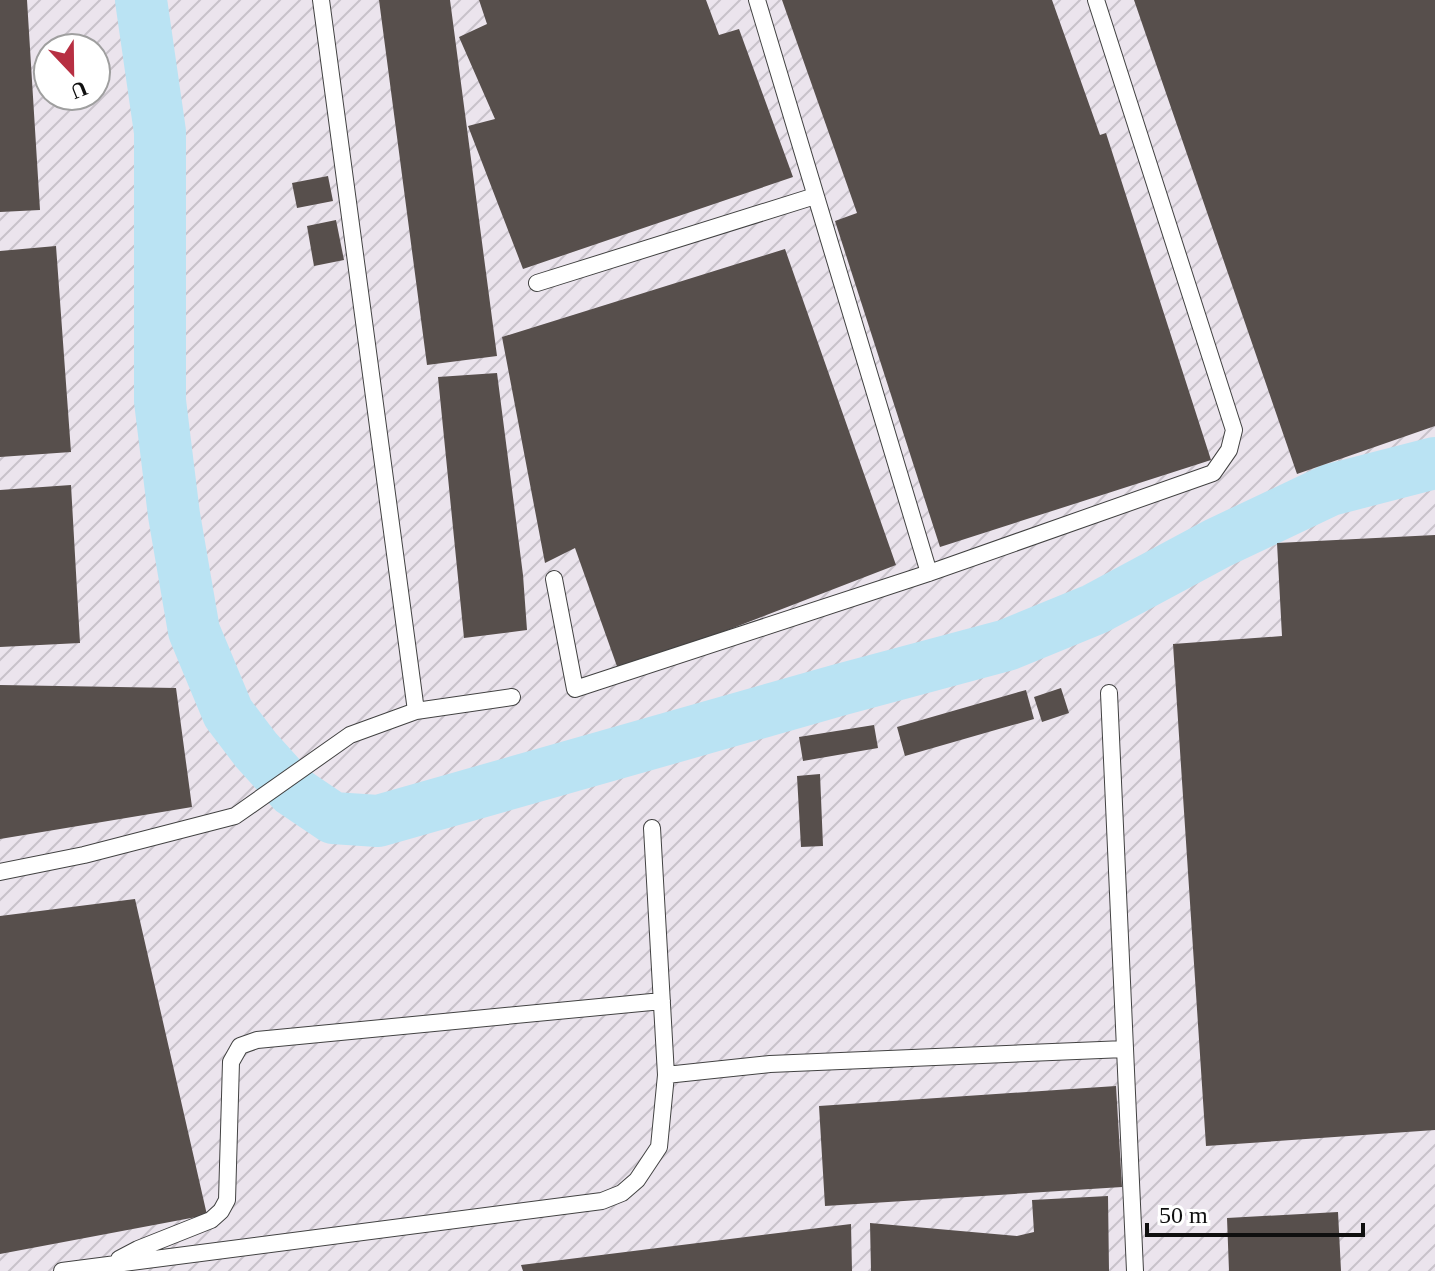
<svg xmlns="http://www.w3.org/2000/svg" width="1435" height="1271" viewBox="0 0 1435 1271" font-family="Georgia,serif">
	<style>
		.industrial { fill: url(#industrial-furrows); fill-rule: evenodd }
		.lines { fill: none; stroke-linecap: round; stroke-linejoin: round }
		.river { stroke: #bae3f3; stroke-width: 52 }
		.building { fill: #574f4c }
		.lane-casing { stroke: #424242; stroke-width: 18 }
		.lane { stroke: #fff; stroke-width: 16 }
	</style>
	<defs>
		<pattern id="industrial-furrows" width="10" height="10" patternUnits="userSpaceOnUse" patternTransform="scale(2)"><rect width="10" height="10" fill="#ebe4ed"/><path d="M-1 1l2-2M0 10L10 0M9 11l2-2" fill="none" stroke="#c8c2ca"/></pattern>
	</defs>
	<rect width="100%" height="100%" fill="#fefbf2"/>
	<path class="industrial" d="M0,0h1435v1271h-1435zM48,48h48v48h-48z"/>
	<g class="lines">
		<path class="river" d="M141,0l19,132v269l14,114 20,116 34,82 28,37 37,41 40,27 45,3 461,-131 168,-45 88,-36 123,-66 112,-53 105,-27"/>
	</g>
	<path class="building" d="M0,0h27l13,210 -40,2z
		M379,0h71l47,356 -70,9z
		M479,0h227l13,35 20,-6 54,148 -270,92 -55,-143 27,-7 -36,-82 28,-13z
		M782,0h270l48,135 6,-2 105,327 -271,87 -105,-326 22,-8z
		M1134,0h301v426l-138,48z
		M328,176l5,25 -36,7 -5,-25z
		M336,220l8,40 -30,6 -7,-40z
		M56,246l15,206 -71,5v-206z
		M785,249l111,316 -277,107 -44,-124 -30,15 -43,-226z
		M497,373l26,202 4,55 -63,8 -26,-261z
		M71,485l9,158 -80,4v-157z
		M1435,535v595l-229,16 -33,-502 109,-8 -5,-93z
		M0,685l176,3 16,119 -192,32z
		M1061,688l8,25 -27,9 -8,-25z
		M1026,690l8,29 -129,37 -8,-29z
		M874,725l4,23 -75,13 -4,-24z
		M820,774l3,72 -22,1 -4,-71z
		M135,899l72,316 -207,39v-338z
		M1116,1086l6,101 -297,19 -6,-100z
		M1108,1196l1,75h-238l-1,-48 147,13 17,-4 -2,-32z
		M1338,1212l3,59h-112l-2,-53z
		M851,1224l1,47h-329l-2,-6z"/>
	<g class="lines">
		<defs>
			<path id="lane" d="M321,0l95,711
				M757,0l172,573
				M537,283l278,-87
				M554,579l21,110 354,-116 284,-100 16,-23 5,-20 -138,-430
				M1109,693l26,578
				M0,872l84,-17 151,-39 115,-81 66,-24 96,-14
				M666,1075l104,-11 355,-15
				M119,1259l19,-10 73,-29 10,-9 6,-11 4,-138 9,-16 17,-6 405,-39
				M62,1271l540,-70 20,-8 15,-13 22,-33 7,-72 -14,-247"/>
		</defs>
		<use href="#lane" class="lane-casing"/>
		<use href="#lane" class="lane"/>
	</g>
	<g transform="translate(72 72) rotate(158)"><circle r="38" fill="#ffffff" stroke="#9f9f9f" stroke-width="2"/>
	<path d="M0-6L14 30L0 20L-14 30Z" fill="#b72f42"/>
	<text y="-12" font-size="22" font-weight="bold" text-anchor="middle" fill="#0f0f0f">U</text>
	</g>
	<path d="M1147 1223v12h216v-12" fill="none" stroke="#0f0f0f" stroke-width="4"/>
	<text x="1159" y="1223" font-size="24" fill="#0f0f0f" stroke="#ffffff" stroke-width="6" paint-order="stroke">50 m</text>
</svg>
